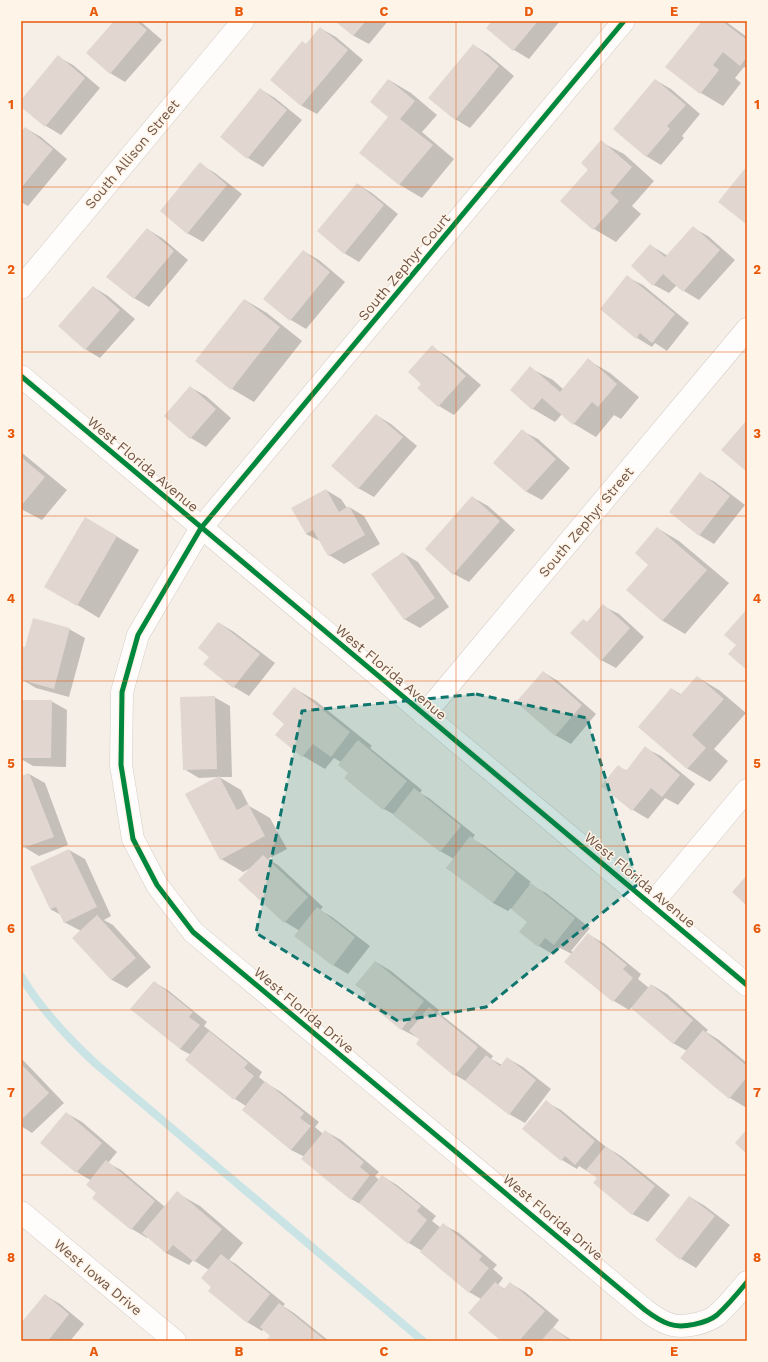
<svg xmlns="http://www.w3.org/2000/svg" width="768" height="1362" viewBox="0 0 768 1362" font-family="'Work Sans',sans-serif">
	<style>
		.shadow { fill: #0003 }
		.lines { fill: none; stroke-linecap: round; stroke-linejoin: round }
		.stream { stroke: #cae4e5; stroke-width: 8 }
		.building { fill: #e1d7d0 }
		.street-casing { stroke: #d4ccc6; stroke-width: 23 }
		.secondary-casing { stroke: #d4ccc4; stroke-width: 23 }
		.street { stroke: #fefdfc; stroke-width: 22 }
		.secondary { stroke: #fefdfc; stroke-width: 22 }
		.cycleway-casing { stroke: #fef4e7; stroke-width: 8 }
		.cycleway { stroke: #00873e; stroke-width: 5 }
		.marked { fill: #0f766e; fill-opacity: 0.2; stroke: #0f766e; stroke-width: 3; stroke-dasharray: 8 5; stroke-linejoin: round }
		.grid { fill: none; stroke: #e8590c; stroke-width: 1; stroke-opacity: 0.55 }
		.labels { text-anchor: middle; stroke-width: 3; stroke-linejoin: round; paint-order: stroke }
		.street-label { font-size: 14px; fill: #715649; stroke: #fef4e7 }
		.neatline { fill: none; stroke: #e8590c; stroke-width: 1.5 }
		.grid-label { font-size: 13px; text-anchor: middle; font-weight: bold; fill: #e8590c }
	</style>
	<rect width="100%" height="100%" fill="#f5efe8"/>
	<path class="shadow" d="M115,21h25l22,19 -37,42 -15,-9z
		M336,21h52l-19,23 -15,-8z
		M494,21h66l-31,38 -15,-9z
		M703,21h22l22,16v32l-3,-2 -9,11 6,5 -18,23 -22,-13 -34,-26z
		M320,28l16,9 27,23 -46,54 -15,-8 -31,-26 36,-36z
		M473,45l15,9 26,22 -44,52 -15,-9z
		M58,57l15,8 27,23 -39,47 -15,-9 -25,-20v-4z
		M389,80l22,13 26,22 -15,17 32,27 -32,39 -22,-13 -39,-32 29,-36z
		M655,80l16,9 29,25 -18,22 2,2 -23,27 -15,-9z
		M260,89l15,9 27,22 -39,47 -15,-9 -27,-21z
		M25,128l16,9 26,22 -39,47 -7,-4v-68z
		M601,142l23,12 30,27 -22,25 9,8 -25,28 -22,-13 -33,-28 28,-32z
		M200,164l15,9 27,21 -39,48 -16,-9z
		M357,184l15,9 26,21 -39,48 -15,-9z
		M693,228l15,8 27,24 -36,40 -15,-9 -7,-6 -8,8 -15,-8 -4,-40 18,11z
		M147,229l15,9 26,22 -39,47 -15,-9z
		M303,251l16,9 26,22 -39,47 -15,-9 -27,-21z
		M627,277l16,8 46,38 -22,28 -12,-8 -3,4 -15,-9z
		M93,287l15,9 27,23 -35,39 -15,-9z
		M245,300l22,13 35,28 -48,61 -22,-13z
		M432,347l15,9 34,29 -27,30 -15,-9 -21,-18 4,-4z
		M588,360l22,13 29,24 -18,22 -7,-4 -18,22 -22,-13 -12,-10 -7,8 -22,-13 -22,-19 19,-22 23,12 10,9z
		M190,387l16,9 25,22 -25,29 -15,-9z
		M376,415l15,9 26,22 -43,51 -16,-9z
		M522,431l16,8 32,29 -28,32 -15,-8 -33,-29z
		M21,452l46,38 -25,30 -21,-11z
		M700,474l15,8 30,23 -31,39 -15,-9z
		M326,490l15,9 6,9 2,-1 15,9 16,28 -36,20 -15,-9 -7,-13 -16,-8z
		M472,497l16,9 27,24 -46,52 -15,-8z
		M657,528l22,13 50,42 -44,51 -22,-13 -35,-31 22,-25z
		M108,531l31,19 -40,68 -53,-32z
		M403,553l15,9 31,45 -29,21 -16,-9z
		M603,606l16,8 25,23 -28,31 -15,-8 -13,-37z
		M219,623l15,9 41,31 -26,33 -15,-9 -30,-23 6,-8z
		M69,629l16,9 -16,59 -33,-9 -15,-9 2,-9 -2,-1v-22l5,1z
		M543,672l15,9 38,33 -25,30 -16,-9z
		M697,677l22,13 27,23 -32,36 14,12 -18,21 -22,-13 -49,-43 33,-37 10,6z
		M294,688l22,13 56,45 -2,2 52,42 -2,3 9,5 46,37 -3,4 13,7 46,36 -2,2 17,9 44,35 -19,23 2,1 15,-18 15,9 38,31 -3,5 11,9 3,-3 15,9 41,36 -2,2 13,8 28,23v41l-2,3 -15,-9 -49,-40 6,-7 -14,-8 -41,-36 -3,3 -15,-9 -49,-39 7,-8 -12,-6 -6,7 -15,-9 -18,-14 8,-10 -18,-14 -3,3 -15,-8 -39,-44 -14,-8 -45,-36 -11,-6 -38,-31 4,-5 -9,-11 -7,-4 -9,11 -22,-13 -26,-21 9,-11z
		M214,697l16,9 2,71h-13l22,13 8,16 21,12 17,31 -19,10 10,6 45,42 -3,3 12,7 38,29 -22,28 -15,-9 -33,-34 -15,-9 -34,-54 -8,4 -22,-13 -3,-82 -19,1 -15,-9z
		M21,701h30l16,9 -1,57 -33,-1 -12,-7z
		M645,748l16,8 34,28 -17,21 -13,-7 -17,21 -15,-9 -31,-24 16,-20 9,5z
		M29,774l16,9 23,62 -29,11 -15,-9 -3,-8v-62z
		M69,850l16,9 26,57 -7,4 9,5 38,42 -24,21 -15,-8 -38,-42 7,-7 -17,-9 -3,-7 -11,-6z
		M376,962l15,9 48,39 -2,3 7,4 49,39 -2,3 11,6 5,-7 16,9 28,22 -26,34 -16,-9 -38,-30 -16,-9 -38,-31 3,-5 -19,-10 -34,-36z
		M154,982l15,9 38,31 -3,4 58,46 -3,5 7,6 15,9 38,30 -4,5 8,7 2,-3 16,9 38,32 -4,4 4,4 3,-4 15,9 39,31 -4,5 9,7 3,-3 15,8 38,32 -4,4 10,9 -5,7 7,4 5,-6 15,9 34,28 -6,8 20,13h-70l-22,-42 -12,-7 -47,-41 -13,-8 -47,-38 -11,-6 -46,-42 -14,-7 -48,-40 3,-4 -11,-7 -48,-39 4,-5 -11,-6z
		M21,1058l43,45 -32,30 -11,-7z
		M546,1102l15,8 45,37 15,9 49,39 -22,27 -16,-8 -34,-36 -19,-12 -2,3 -15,-9 -39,-31z
		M66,1113l16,9 35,30 -9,11 13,7 44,37 12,-14 23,13 43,37 -14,17 7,4 49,40 -2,2 11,7 35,28h-61l3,-6 -7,-6 -2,2 -15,-9 -34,-35 -4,-17 -16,-10 -4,5 -23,-12 -18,-17 -1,2 -15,-9 -35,-36 -7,-13 -13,-8 -35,-29z
		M690,1197l15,9 25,19 -34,43 -15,-9 -25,-19z
		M45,1295l15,9 24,20 -14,17h-49v-16z"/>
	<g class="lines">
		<path class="stream" d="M21,976c20,34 47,62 75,88l327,277"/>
	</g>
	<path class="building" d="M114,21h22l11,9 -37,44 -24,-21z
		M335,21h31l-13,15z
		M492,21h46l-25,30 -27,-23z
		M702,21h20l25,19v17l-7,9 -17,-14 -10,13 6,5 -19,24 -35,-27z
		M320,27l28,23 -47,56 -31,-26 32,-39 4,3z
		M473,44l26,22 -44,54 -27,-22z
		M58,55l27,23 -40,49 -24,-20v-7z
		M388,79l27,22 -15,18 33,26 -34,40 -40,-32 29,-36 -18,-15z
		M655,79l31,26 -19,21 3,3 -24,28 -33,-28z
		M260,88l27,22 -40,49 -27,-22z
		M25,127l28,22 -32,39v-56z
		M601,140l31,27 -22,26 9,8 -26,29 -33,-29 28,-31 -7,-7z
		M200,162l27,23 -40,49 -27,-23z
		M747,166v57l-1,1 -28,-22z
		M357,183l27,22 -40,49 -27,-23z
		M693,226l27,24 -37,42 -20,-18 -10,12 -22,-20 19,-22 15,13z
		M147,228l27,23 -40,48 -28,-22z
		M303,250l27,22 -40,49 -27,-22z
		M627,275l48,39 -23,29 -12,-10 -4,6 -36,-30z
		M93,286l27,24 -35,40 -27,-24z
		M244,299l36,28 -49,63 -36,-29z
		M432,345l34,31 -28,31 -21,-19 4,-4 -13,-12z
		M588,358l29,26 -19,23 -6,-5 -19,23 -31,-27 -10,12 -22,-20 20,-24 30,26z
		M190,386l26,23 -26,30 -26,-23z
		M376,414l27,23 -45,52 -27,-23z
		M747,420v52l-26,-22z
		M522,429l34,30 -30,33 -33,-29z
		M21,457l24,20 -24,29z
		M700,472l30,24 -31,40 -30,-24z
		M326,489l13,23 10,-6 16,29 -37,21 -15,-26 -7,4 -15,-26z
		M472,496l28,25 -47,54 -28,-26z
		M85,517l32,19 -40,70 -33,-19z
		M657,527l50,43 -45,51 -36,-31 22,-25 -13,-12z
		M403,552l32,46 -31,22 -33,-46z
		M603,604l27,24 -29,33 -31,-28 13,-14 4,3z
		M746,610h1v60l-19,-16 8,-9 -12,-10z
		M33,618l37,10 -16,61 -33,-9 2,-13 -2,-1v-20l4,1z
		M218,622l42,32 -27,34 -30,-24 6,-7 -11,-9z
		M543,671l39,34 -27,31 -39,-34z
		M697,676l27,23 -32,36 14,13 -19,21 -49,-42 33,-39 9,7z
		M294,687l56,45 -19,25 -18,-13 -11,13 -27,-22 9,-11 -12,-10z
		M215,696l2,73 -34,1 -3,-73z
		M21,700h31l-1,58h-30z
		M358,740l49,41 -24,29 -39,-32 4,-5 -10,-8z
		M645,746l35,29 -18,22 -11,-9 -19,23 -31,-25 17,-21 8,6z
		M29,773l25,64 -31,11 -2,-6v-66z
		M219,776l18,34 11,-6 17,32 -45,24 -35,-66z
		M414,788l47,38 -21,26 -47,-37z
		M470,836l46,36 -23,31 -47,-35z
		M69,849l28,58 -33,16 -8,-16 -6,2 -20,-42z
		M263,855l45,42 -24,26 -46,-43z
		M747,875v31l-15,-14z
		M531,883l44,35 -21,27 -9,-7 -7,9 -19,-15 8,-10 -16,-13z
		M317,907l38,30 -22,29 -39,-30z
		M97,915l39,43 -25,22 -39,-42z
		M588,933l39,32 -4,4 10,9 -20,24 -49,-40z
		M375,961l49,40 -23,29 -39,-32 4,-5 -11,-8z
		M154,981l39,31 -4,5 11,8 -20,24 -50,-40z
		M651,984l42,36 -20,24 -42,-36z
		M429,1007l49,40 -24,29 -38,-32 3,-5 -10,-8z
		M703,1030l44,36v11l-18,22 -49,-41z
		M209,1031l39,32 -4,5 10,8 -20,24 -49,-40z
		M486,1055l14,11 7,-9 29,23 -27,35 -44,-34z
		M21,1064l28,29 -28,27z
		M265,1081l39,32 -4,5 11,8 -20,24 -49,-40z
		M546,1100l49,41 -20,24 -10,-9 -4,5 -39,-32z
		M66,1112l36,31 -26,30 -36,-30z
		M747,1129v25l-12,-11z
		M325,1130l39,32 -4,5 10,8 -19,25 -50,-41z
		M606,1146l49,40 -23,29 -39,-32 4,-5 -11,-8z
		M106,1160l49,41 -24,29 -39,-32 4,-5 -10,-8z
		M382,1175l39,31 -4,5 10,9 -19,24 -49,-41z
		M177,1191l45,38 -28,33 -21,-17 -7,8 -24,-20z
		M689,1196l26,20 -35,44 -25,-20z
		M443,1223l39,33 -3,4 10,8 -20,25 -49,-41z
		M221,1254l49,40 -23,29 -39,-32 3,-4 -10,-9z
		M495,1282l9,7 6,-7 35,29 -26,30h-18l-33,-28z
		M45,1294l24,20 -21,27h-27v-18z
		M279,1303l47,38h-60v-1l4,-4 -10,-9z
		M553,1327l17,14h-29z"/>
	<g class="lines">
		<defs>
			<path id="street" d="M624,21l-423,507 -63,107 -16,57 -1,73 12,74 24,46 36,47 452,378c8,6 15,11 24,14 13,5 38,-1 48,-9 11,-10 21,-22 30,-33
				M21,288l222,-267
				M424,715l323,-386
				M651,905l96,-115
				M21,1212l154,129"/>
			<path id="secondary" d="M21,376l726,609"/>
		</defs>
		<use href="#street" class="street-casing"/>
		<use href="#secondary" class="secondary-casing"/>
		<use href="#street" class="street"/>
		<use href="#secondary" class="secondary"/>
		<defs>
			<path id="cycleway" d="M624,21l-423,507 -63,107 -16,57 -1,73 12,74 24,46 36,47 452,378c8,6 15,11 24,14 13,5 38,-1 48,-9 11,-10 21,-22 30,-33
				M21,376l726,609"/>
		</defs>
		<use href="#cycleway" class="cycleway-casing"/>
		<use href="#cycleway" class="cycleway"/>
	</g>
	<path class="marked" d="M476,694l111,24 51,166 -152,123 -88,14 -142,-88 46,-222z"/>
	<path class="grid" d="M167,21v1320M312,21v1320M456,21v1320M601,21v1320M21,187h726M21,352h726M21,516h726M21,681h726M21,846h726M21,1010h726M21,1175h726"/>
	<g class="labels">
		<g class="street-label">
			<text transform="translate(132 154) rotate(-50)" y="5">South Allison Street</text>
			<text transform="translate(404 267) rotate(-50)" y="5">South Zephyr Court</text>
			<text transform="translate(143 464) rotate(40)" y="5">West Florida Avenue</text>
			<text transform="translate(586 522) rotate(-50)" y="5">South Zephyr Street</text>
			<text transform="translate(391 672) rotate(40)" y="5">West Florida Avenue</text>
			<text transform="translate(640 880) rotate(40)" y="5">West Florida Avenue</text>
			<text transform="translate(304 1010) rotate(40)" y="5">West Florida Drive</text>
			<text transform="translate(553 1217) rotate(40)" y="5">West Florida Drive</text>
			<text transform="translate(98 1277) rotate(40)" y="5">West Iowa Drive</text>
		</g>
	</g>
	<rect width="768" height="1362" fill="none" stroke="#fef4e7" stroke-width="44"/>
	<rect x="22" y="22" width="724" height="1318" class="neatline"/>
	<g class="grid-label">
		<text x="94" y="16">A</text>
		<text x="239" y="16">B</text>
		<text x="384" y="16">C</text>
		<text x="529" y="16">D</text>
		<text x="674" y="16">E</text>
		<text x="11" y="109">1</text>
		<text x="757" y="109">1</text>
		<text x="11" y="274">2</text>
		<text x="757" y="274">2</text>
		<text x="11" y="438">3</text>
		<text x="757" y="438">3</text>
		<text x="11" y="603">4</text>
		<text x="757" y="603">4</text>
		<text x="11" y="768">5</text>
		<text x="757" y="768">5</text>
		<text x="11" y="933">6</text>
		<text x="757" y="933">6</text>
		<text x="11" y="1097">7</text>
		<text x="757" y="1097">7</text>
		<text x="11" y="1262">8</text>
		<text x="757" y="1262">8</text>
		<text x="94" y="1356">A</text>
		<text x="239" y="1356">B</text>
		<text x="384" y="1356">C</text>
		<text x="529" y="1356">D</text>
		<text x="674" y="1356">E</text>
	</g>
</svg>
